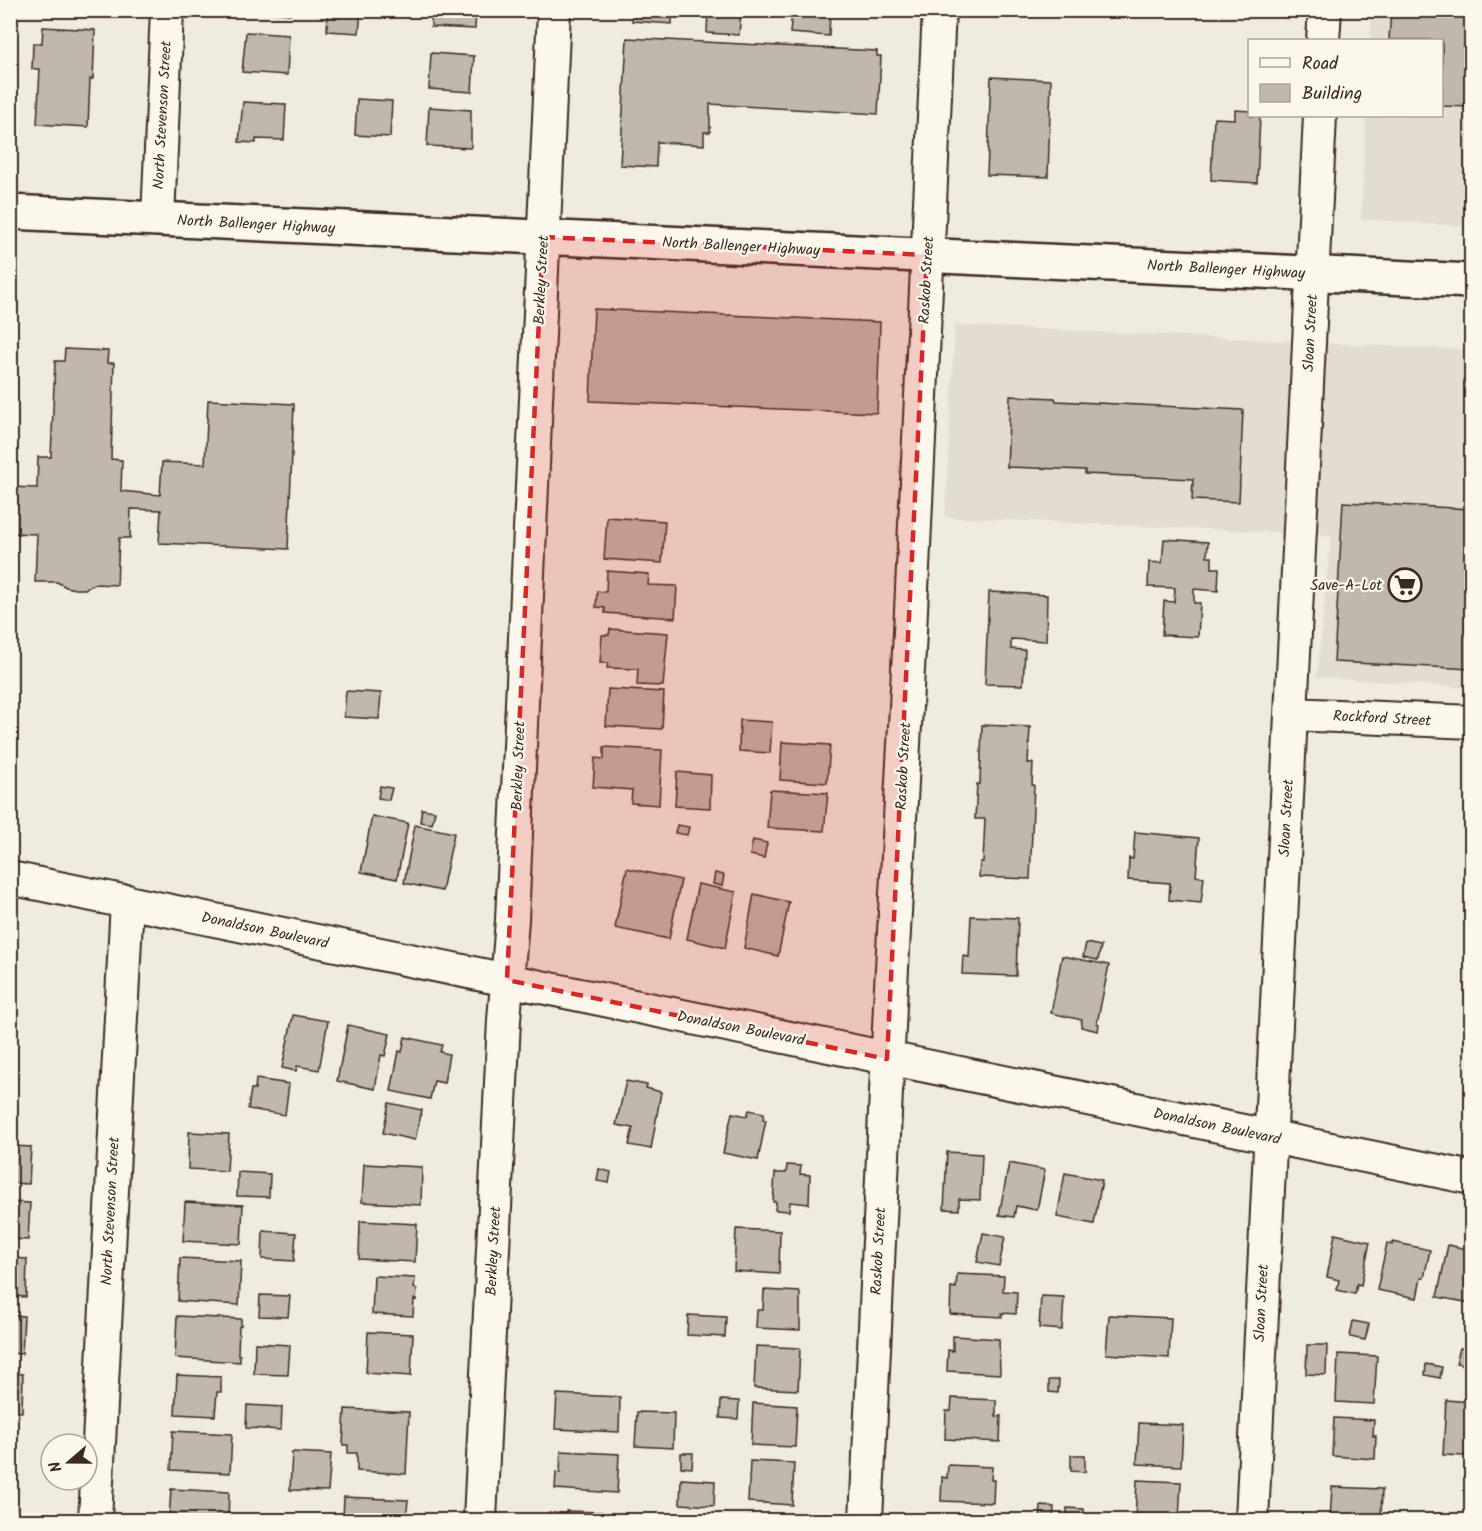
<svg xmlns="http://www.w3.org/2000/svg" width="1482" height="1531" viewBox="0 0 1482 1531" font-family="Kalam,sans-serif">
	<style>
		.built { fill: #e2dcd1 }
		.building { fill: #c0b8ad; stroke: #3b2a1e; stroke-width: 1.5 }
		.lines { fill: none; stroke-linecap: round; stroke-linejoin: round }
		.minor-casing { stroke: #3b2a1e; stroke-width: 36 }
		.major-casing { stroke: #3b2a1e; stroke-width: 38 }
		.minor { stroke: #fbf7ec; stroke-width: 32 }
		.major { stroke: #fbf7ec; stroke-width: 33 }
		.marked { fill: #d62828; fill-opacity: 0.2; stroke: #d62828; stroke-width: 4.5; stroke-dasharray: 12 8; stroke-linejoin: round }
		.labels { text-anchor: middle; stroke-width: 4.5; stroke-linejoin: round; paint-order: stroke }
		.street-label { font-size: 15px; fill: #3b2a1e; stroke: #fbf7ec }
		.poi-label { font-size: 15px; fill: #3b2a1e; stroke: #fbf7ec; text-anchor: end }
	</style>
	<rect width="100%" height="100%" fill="#f0ebe0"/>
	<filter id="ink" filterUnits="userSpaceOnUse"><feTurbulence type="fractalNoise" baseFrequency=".0167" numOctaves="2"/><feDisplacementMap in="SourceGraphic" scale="12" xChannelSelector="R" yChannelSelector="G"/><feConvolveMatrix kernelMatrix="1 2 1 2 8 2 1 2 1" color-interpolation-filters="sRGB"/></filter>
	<g filter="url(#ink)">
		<path class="built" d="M1372,11h99v216l-110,-8 5,-103h76v-76h-72z
			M955,325l516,25v338l-154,-11 14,-142 -386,-18z"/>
		<path class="building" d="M247,10h43v4z
			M328,10h33l-2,23 -32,-2z
			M432,10h44l-1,19 -44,-2z
			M632,10h40v14l-40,-3z
			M708,10l33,2 -2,23 -32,-2z
			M792,10h38l-1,26 -39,-3z
			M1391,10h81v97l-30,-1v-66h-53z
			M43,27l52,3 -2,49h-3l-2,48 -51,-3 3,-55h-8l1,-26h9z
			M246,32l43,3 -2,40 -45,-3z
			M627,38l250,13v5h4l-3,58 -168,-10v28h-6v13l-47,-3 -1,25 -36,-2z
			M431,53l43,3 -2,36 -43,-3z
			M991,77l60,3 -3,97 -61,-2z
			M357,99l35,2 -2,36 -35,-2z
			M243,102l43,2 -2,36 -28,-1v4l-17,-1z
			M429,107l42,3v38l-44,-2z
			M1235,110l15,1v5h10l-3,67 -46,-3 3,-62 21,1z
			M594,309l286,13 -3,91 -287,-12z
			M65,349l43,2 -1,12h7l-3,96 11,1 -1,31 39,4 2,-33 43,2 3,-64 86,4 -6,145 -129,-6 2,-33 -30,-1 -1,29h-11l-2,47 -22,-1 -10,5h-10l-9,-2 -9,-5h-22l2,-48 -27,-1v-46l27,1 1,-31h13l4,-96h9z
			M1010,396l45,2 1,3 187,9 -4,92 -47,-2 1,-21 -108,-5v-4l-78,-3z
			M1343,502l129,7v160l-138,-7z
			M607,517l58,4 -3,42 -58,-4z
			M1164,539l44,3 -1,15h5v11h7l-1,23 -24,-2v14h6l-2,34 -36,-2 2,-34 10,1 1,-14 -27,-1 1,-25 13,1z
			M607,571l42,3 -1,11 29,1 -2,32 -70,-5v-5l-9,-1 1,-16 9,1z
			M989,592l58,3 -1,46 -35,-2v10l14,1 -2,35 -38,-1z
			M610,629l58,4 -5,53 -26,-1 1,-16 -31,-1 1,-5h-8l2,-28h7z
			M608,689l56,3 -2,37 -56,-3z
			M346,691l35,2 -2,26 -35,-2z
			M740,720l32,2 -2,31 -31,-2z
			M982,725l48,2 -2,36h5l-1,22h2l-4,94 -51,-2 1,-15h3l2,-43h-10l2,-35h3z
			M782,742l48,3 -3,38 -47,-3z
			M604,747l58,3 -3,55 -28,-2 1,-13 -39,-3 2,-29 9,1z
			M677,772l34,3 -1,33 -35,-2z
			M380,786l12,2 -3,12 -11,-2z
			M770,790l58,3 -4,38 -57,-3z
			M422,809l13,2 -3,13 -12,-2z
			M372,816l36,7 -11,56 -36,-7z
			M415,825l39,8 -12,58 -38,-8z
			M677,825l12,2 -2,8 -12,-2z
			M1135,832l64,6 -3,38 8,1 -3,26 -32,-3 1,-17 -42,-3 1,-22 4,1z
			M753,840l14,3 -3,15 -14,-3z
			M627,868l54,12 -12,59 -54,-11z
			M715,873l9,2 -2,11 -9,-2z
			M698,884l38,8 -11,56 -38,-9z
			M754,894l35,8 -11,54 -34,-8z
			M971,916l47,2 -2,58 -54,-2 1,-18 6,1z
			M1086,943l15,3 -3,14 -15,-3z
			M1062,956l47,9 -12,58 2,1 -1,7 -17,-4 1,-7 -31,-7z
			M293,1015l35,6 -9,49 -22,-4 -1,5 -14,-3z
			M348,1025l42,9 -5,22 -4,-1 -6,34 -38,-8z
			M405,1037l37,8 -2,7 9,2 -5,29 -10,-2 -4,18 -39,-8 8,-40 3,1z
			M256,1079l33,5 -4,31 -37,-6 3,-20h4z
			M626,1081l21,4 -1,3 15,4 -10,57 -22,-4 4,-17 -17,-3z
			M389,1103l33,7 -7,30 -32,-7z
			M10,1108l4,1 -2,37 19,1 -2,37 -19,-1z
			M749,1110l15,3 -1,7h3l-8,40 -35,-7 9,-40 15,3z
			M189,1132l40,2 -2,37 -39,-2z
			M947,1152l35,2 -2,46 -21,-1v11l-15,-1z
			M1009,1163l36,7 -8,40 -21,-4 -2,11 -15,-2z
			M364,1164l58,3 -1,38 -59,-3z
			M787,1165l14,1 -1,8 10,1 -1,29 -19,-2 -1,9 -14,-1 1,-8h-3l2,-29h11z
			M599,1169l12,3 -2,11 -12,-2z
			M238,1172l32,2 -1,23 -32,-1z
			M1065,1173l37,7 -8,44 -37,-7z
			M10,1202l20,1 -2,37 -18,-1z
			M185,1202l58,3 -2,39 -58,-3z
			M360,1221l57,3 -2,38 -56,-3z
			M736,1229l44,2 -1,43 -45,-3z
			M263,1231l33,2 -2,28 -32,-2z
			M983,1233l22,4 -6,29 -22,-4z
			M1335,1234l35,8 -9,43 -4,-1 -2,10 -18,-4 2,-10 -12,-3z
			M1393,1242l37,8 -6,28h-3l-4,20 -40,-8 10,-47 5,2z
			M1448,1245l24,5 -1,53 -34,-6z
			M10,1258l17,1 -1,38 -16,-1z
			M180,1258l61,3 -2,44 -61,-4z
			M957,1274l47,2 -1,15 14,1 -1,22 -14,-1v4l-52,-3 1,-27 5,1z
			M374,1276l41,2 -1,10 3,1 -1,11 -2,-1 -1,17 -41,-2z
			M764,1290l36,2v38l-44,-2 1,-18h6z
			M260,1295l30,1 -2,21 -29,-1z
			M1041,1296l23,1 -2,33 -23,-2z
			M10,1315l14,1 -2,38 -12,-1z
			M688,1315l38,2 -1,20 -38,-2z
			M1109,1315l62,3 -2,40 -63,-4z
			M177,1316l64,3v7h-2l-1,29h2v7l-65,-4z
			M1353,1321l16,3 -4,16 -15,-3z
			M368,1332l45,2 -2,42 -45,-3z
			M953,1336l46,3 1,35 -53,-3 1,-21 5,1z
			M255,1343l35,2 -2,30 -34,-1z
			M1307,1345h20l-1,30 -20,-1z
			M756,1346l44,2 -2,42 -44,-2z
			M1460,1348l12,2 -3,16 -13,-3z
			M1338,1354l39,2 -3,48 -38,-2z
			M1426,1364l16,3 -2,11 -15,-3z
			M10,1373l13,1 -1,38 -12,-1z
			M177,1375l44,2v15h-4l-2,24 -40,-2z
			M1049,1380h10l-1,13 -9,-1z
			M557,1394l63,3 -1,35 -64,-3z
			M952,1398l44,2v16h5l-1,26 -55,-3 1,-28h5z
			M721,1400l18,1 -1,18 -18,-1z
			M1446,1400l26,2v52h-6l-1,2 -22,-1z
			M753,1403l44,3 -2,41 -44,-2z
			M247,1405l35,2 -1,23 -35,-2z
			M345,1409l64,3 -3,62 -49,-3v-18h-9v-8h-5z
			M637,1412l37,1 -1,35 -38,-2z
			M1334,1418l40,2 -1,16h3l-1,23 -43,-3z
			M1139,1423l44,2 -2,41 -44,-2z
			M173,1431l59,3 -2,39 -59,-3z
			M561,1451l58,3 -2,39 -62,-4 1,-17 4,1z
			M292,1452l39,2 -3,37 -38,-1z
			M681,1453h12l-1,15 -11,-1z
			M1071,1455h14v17l-14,-1z
			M750,1461l44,2 -2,42 -44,-3z
			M948,1465l44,2 -1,13h3l-1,23 -52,-2 1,-24 5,1z
			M681,1479l34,2 -1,25 -34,-2z
			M1137,1480l44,2 -2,38h-44z
			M1332,1487l50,2 -1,31h-51z
			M10,1488h6l-1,32h-5z
			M171,1489l58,3 -1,28h-59z
			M344,1497l64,3 -2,20h-63z
			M1041,1506l13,1 -1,13h-13z
			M1067,1508l17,1v11h-17z
			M566,1511l36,1v8h-36z
			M748,1517l44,3h-44z"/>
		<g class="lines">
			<defs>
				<path id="minor" d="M1323,40l2,-30
					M158,219l9,-209
					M1292,714l180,8
					M10,878l1462,300
					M95,1520l32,-619
					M480,1520l24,-500 8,-100 42,-910
					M866,1520l24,-514 20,-374 29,-622
					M1252,1520l68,-1404"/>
				<path id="major" d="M10,212l1462,69"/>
			</defs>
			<use href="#minor" class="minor-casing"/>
			<use href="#major" class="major-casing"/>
			<use href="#minor" class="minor"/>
			<use href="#major" class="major"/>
		</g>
	</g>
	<path class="marked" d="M543,237l384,18 -40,804 -380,-79z"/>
	<defs>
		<symbol id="supermarket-ring" viewBox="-11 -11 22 22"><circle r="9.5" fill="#fbf7ec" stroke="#3b2a1e" stroke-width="1.5"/><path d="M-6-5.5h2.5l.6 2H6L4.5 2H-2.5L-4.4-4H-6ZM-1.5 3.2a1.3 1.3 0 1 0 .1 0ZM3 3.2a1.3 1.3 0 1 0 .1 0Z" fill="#3b2a1e"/></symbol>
	</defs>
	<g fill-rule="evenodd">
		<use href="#supermarket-ring" x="1386" y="566" width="38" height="38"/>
	</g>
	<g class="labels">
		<g class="street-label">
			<text transform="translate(162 115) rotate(-87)" y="5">North Stevenson Street</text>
			<text transform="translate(256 224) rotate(3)" y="5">North Ballenger Highway</text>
			<text transform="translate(741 246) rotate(3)" y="5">North Ballenger Highway</text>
			<text transform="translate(1226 269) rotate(3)" y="5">North Ballenger Highway</text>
			<text transform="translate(541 280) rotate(-87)" y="5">Berkley Street</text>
			<text transform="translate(926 280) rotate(-87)" y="5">Raskob Street</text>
			<text transform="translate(1310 333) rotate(-87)" y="5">Sloan Street</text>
			<text transform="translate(1382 718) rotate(3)" y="5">Rockford Street</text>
			<text transform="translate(518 766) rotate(-88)" y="5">Berkley Street</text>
			<text transform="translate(903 766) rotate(-87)" y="5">Raskob Street</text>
			<text transform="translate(1286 818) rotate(-87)" y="5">Sloan Street</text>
			<text transform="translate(265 930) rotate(12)" y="5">Donaldson Boulevard</text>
			<text transform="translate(741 1028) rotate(11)" y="5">Donaldson Boulevard</text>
			<text transform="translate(1217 1126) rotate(12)" y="5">Donaldson Boulevard</text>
			<text transform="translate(110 1211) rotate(-87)" y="5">North Stevenson Street</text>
			<text transform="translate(493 1251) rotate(-87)" y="5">Berkley Street</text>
			<text transform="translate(878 1251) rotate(-87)" y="5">Raskob Street</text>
			<text transform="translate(1261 1303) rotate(-87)" y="5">Sloan Street</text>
		</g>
		<g class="poi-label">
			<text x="1382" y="590">Save-A-Lot</text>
		</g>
	</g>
	<rect width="1482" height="1531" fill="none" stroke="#fbf7ec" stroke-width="36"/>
	<rect x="18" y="18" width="1446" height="1495" fill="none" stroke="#3b2a1e" stroke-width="2" filter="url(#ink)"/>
	<rect x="1248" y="39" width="195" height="78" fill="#fbf7ec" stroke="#aea59a" stroke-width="1.5"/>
	<rect x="1260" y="58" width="30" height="9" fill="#fbf7ec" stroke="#aea59a" stroke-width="1.5"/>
	<text x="1302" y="69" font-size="18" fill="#3b2a1e">Road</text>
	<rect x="1260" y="84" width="30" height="18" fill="#c0b8ad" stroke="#aea59a" stroke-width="1.5"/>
	<text x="1302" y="99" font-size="18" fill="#3b2a1e">Building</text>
	<g transform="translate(69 1462) rotate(250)"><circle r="28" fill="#fbf7ec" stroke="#aea59a" stroke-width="1.5"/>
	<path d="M0-4.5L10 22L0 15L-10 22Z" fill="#3b2a1e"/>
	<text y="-9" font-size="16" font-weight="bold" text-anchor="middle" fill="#3b2a1e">N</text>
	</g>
</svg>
